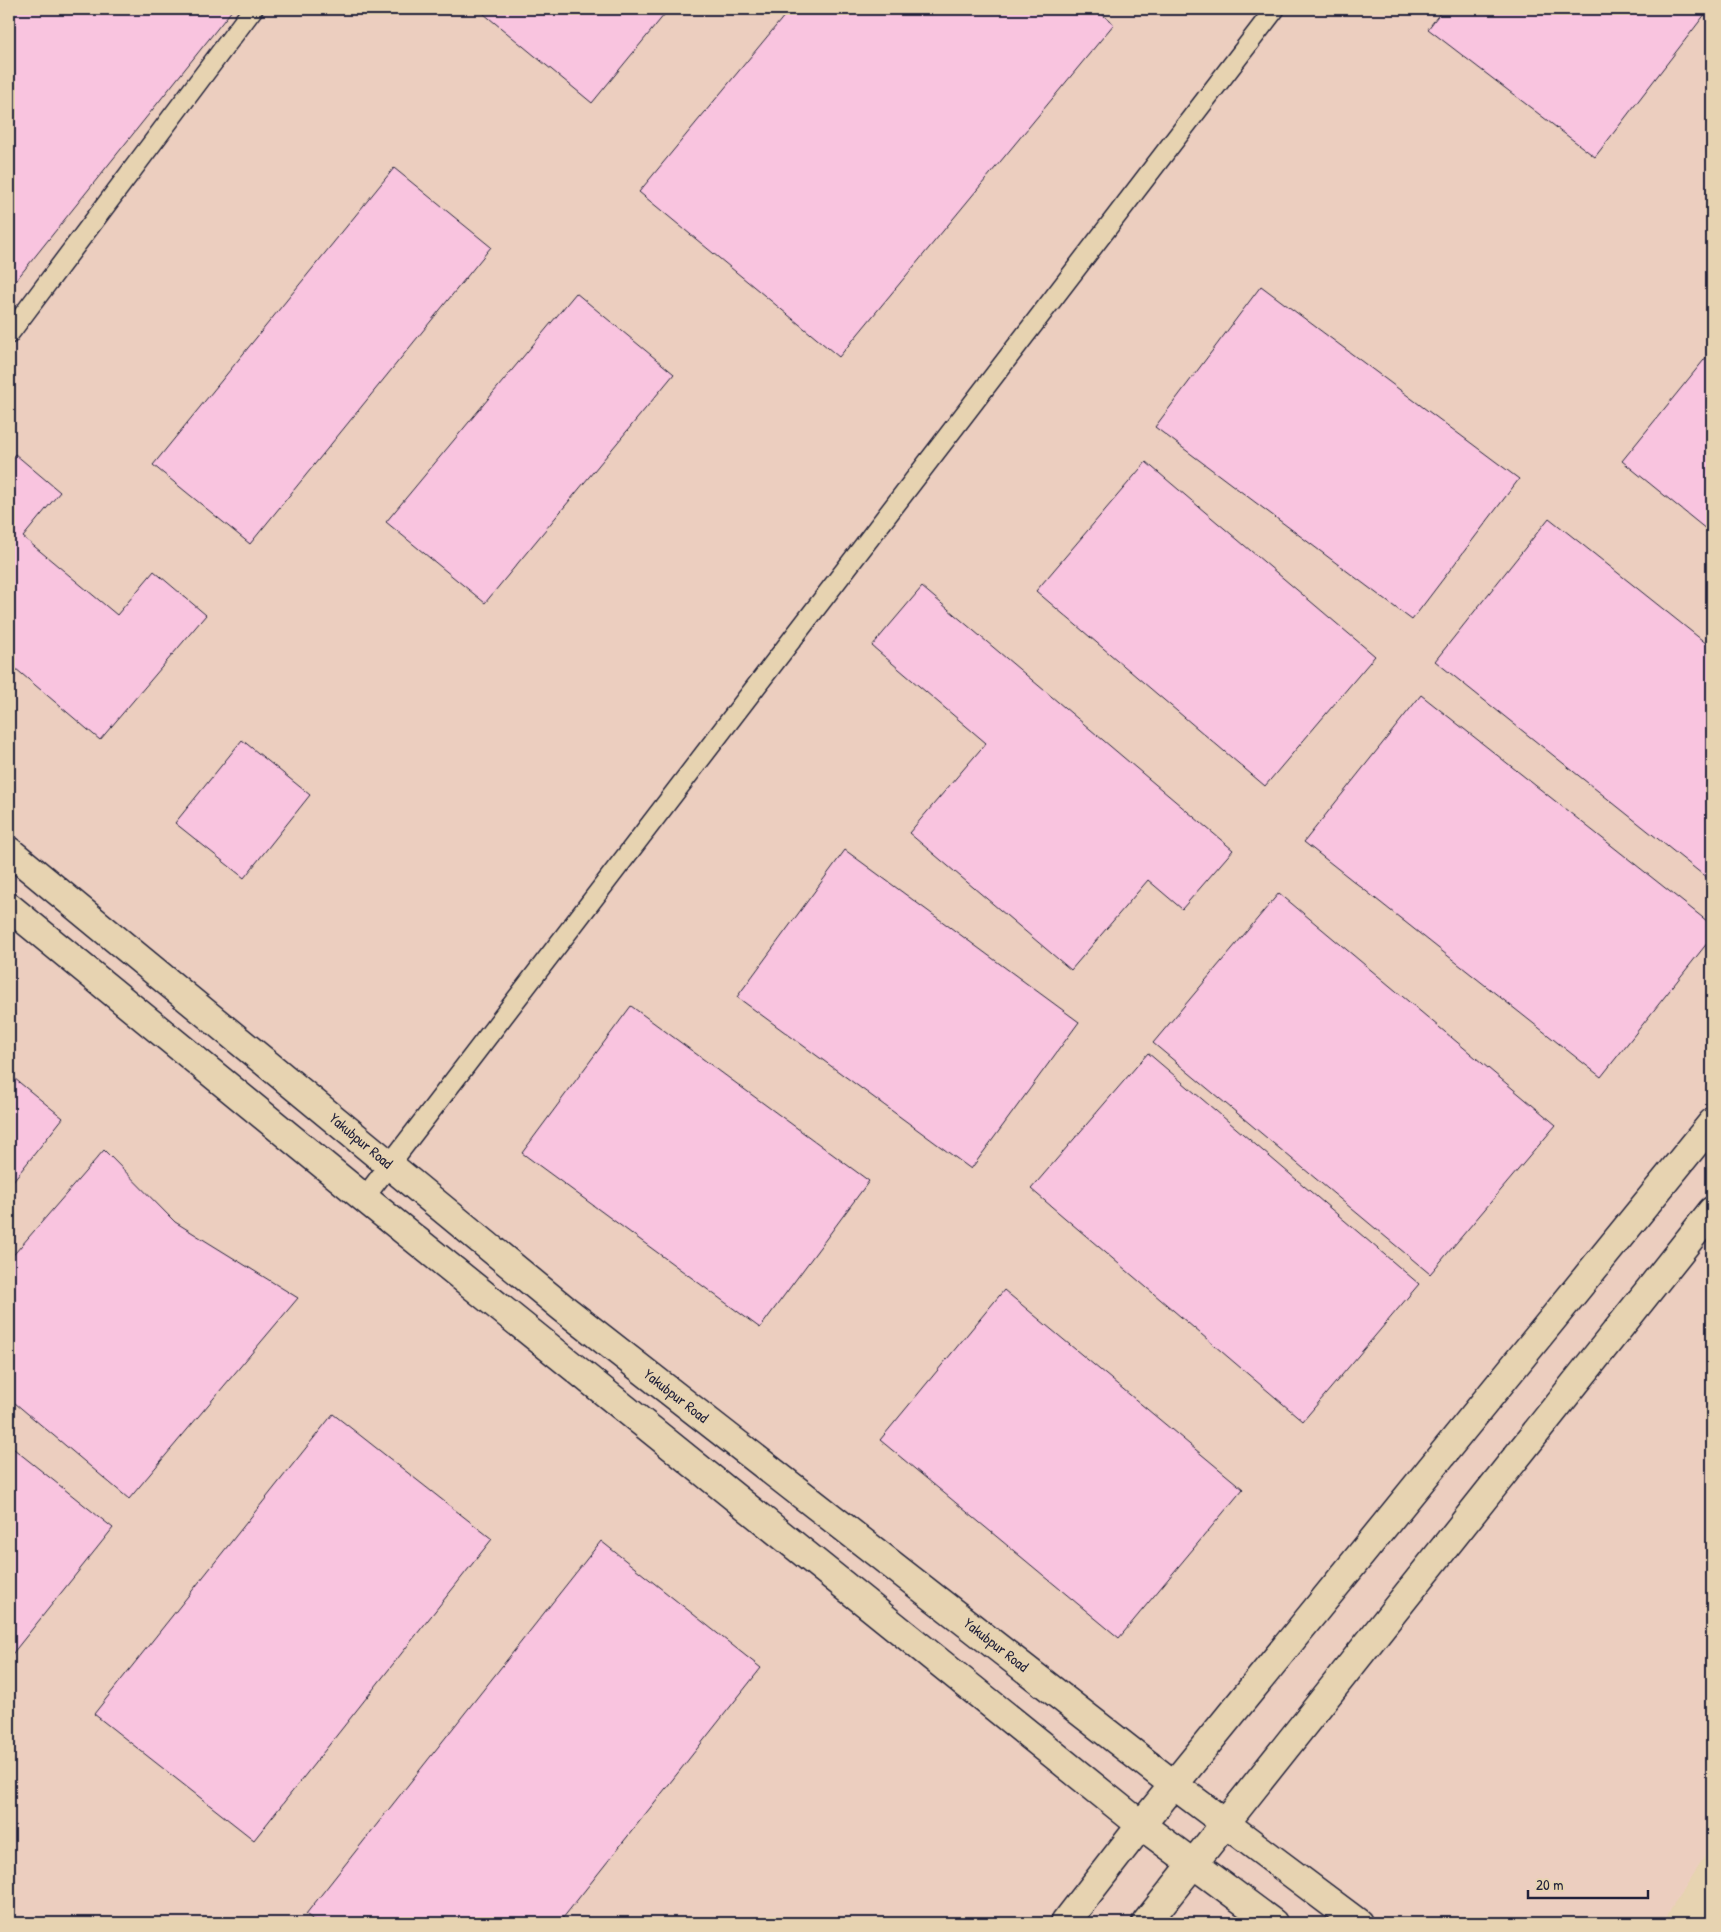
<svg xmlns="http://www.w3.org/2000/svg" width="1721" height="1932" viewBox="0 0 1721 1932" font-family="'Patrick Hand',sans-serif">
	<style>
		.built { fill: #eccebf }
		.building { fill: #f9c4df; stroke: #22223b }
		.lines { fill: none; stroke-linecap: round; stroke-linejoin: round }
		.lane-casing { stroke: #22223b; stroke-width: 22 }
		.secondary-casing { stroke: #22223b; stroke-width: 31 }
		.lane { stroke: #e7d3b1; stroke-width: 19 }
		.secondary { stroke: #e7d3b1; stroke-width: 28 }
		.labels { text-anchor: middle; stroke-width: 5; stroke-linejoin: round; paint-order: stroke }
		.street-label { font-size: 15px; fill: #22223b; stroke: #e7d3b1 }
	</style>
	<rect width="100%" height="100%" fill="#e7d3b1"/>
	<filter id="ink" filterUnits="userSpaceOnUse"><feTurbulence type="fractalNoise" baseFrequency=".02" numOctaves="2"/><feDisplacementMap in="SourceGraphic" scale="10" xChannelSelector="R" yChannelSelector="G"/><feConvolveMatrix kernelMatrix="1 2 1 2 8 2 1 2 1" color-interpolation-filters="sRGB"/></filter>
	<g filter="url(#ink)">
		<path class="built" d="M9,9h1703v1837l-50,77h-1653z"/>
		<path class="building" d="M9,9h224l-224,280z
			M478,9h191l-77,94z
			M790,9h305l19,15 -275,333 -200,-165z
			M1443,9h266l-114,148 -167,-128z
			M394,168l97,79 -241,297 -97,-79z
			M1261,286l258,193 -107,141 -257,-193z
			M576,293l98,81 -189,229 -99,-81z
			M1712,350v184l-90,-73z
			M15,454l45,38 -37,45 94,78 37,-44 52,44 -106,125 -91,-77v-202z
			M1146,462l229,194 -110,130 -229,-195z
			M1549,518l163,130v234l-277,-221z
			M922,587l311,263 -51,59 -34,-29 -77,90 -162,-137 77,-90 -114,-97z
			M1421,695l291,230v12l-111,140 -297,-235z
			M242,740l68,55 -66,83 -69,-55z
			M845,850l234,172 -108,147 -234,-172z
			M1279,893l277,232 -126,149 -277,-231z
			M631,1006l238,175 -109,147 -238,-175z
			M1148,1053l271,231 -116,137 -272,-232z
			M9,1074l54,44 -54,68z
			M104,1150l71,72 123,76 -169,201 -120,-101v-138z
			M1004,1290l239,199 -124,149 -239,-198z
			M333,1414l159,125 -238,301 -160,-126z
			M9,1445l104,83 -104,130z
			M601,1541l160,127 -202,255h-242l-11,-9z"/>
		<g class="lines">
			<defs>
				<path id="lane" d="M9,334l244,-325
					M364,1198l911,-1189"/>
				<path id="secondary" d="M9,851l554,457 611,477 184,138
					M9,907l355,291 777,627 132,98
					M1065,1923l76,-98 571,-702
					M1146,1923l566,-712"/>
			</defs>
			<use href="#lane" class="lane-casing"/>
			<use href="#secondary" class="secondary-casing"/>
			<use href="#lane" class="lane"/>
			<use href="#secondary" class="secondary"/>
		</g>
	</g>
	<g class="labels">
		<g class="street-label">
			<text transform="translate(361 1141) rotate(40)" y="5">Yakubpur Road</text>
			<text transform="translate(676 1396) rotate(38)" y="5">Yakubpur Road</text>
			<text transform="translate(996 1645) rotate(38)" y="5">Yakubpur Road</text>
		</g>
	</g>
	<rect width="1721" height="1932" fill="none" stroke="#e7d3b1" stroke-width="30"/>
	<rect x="15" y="15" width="1691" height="1902" fill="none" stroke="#22223b" stroke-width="2" filter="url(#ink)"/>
	<path d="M1528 1890v8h120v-8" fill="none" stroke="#22223b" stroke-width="2.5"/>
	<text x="1536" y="1890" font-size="15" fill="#22223b" stroke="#e7d3b1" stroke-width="4" paint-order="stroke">20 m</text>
</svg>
